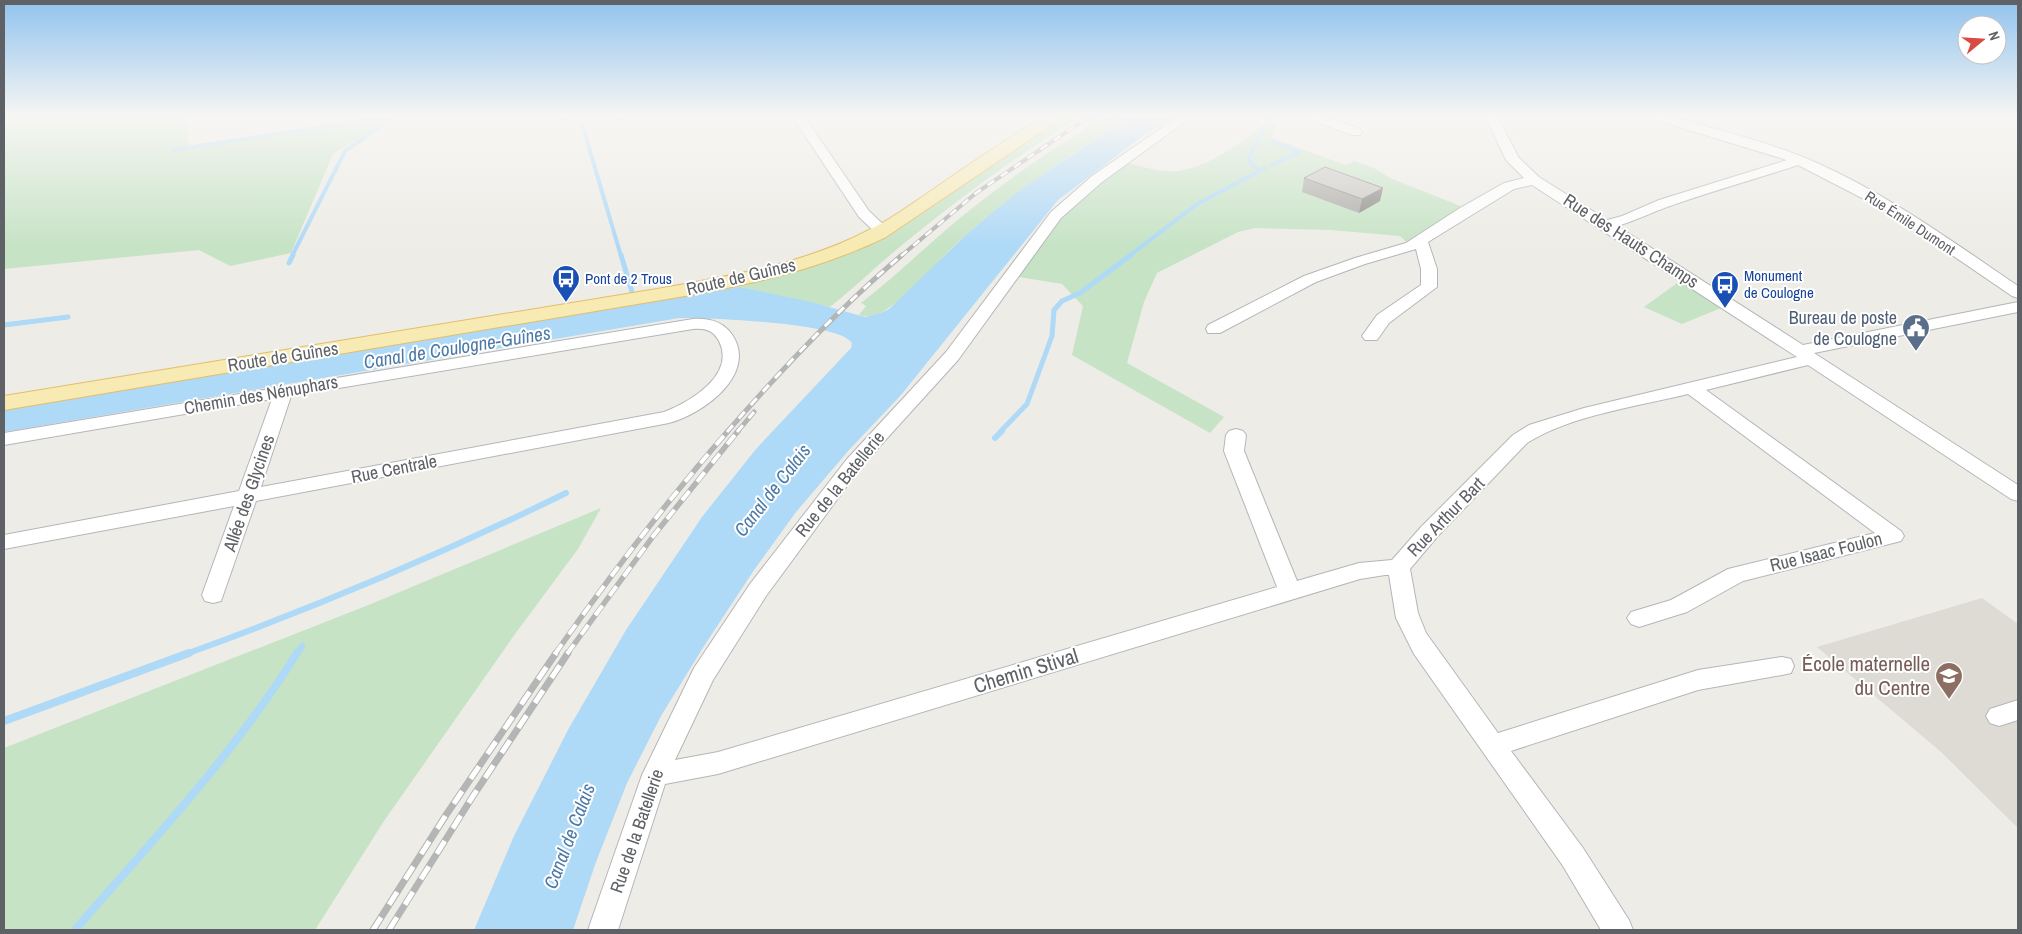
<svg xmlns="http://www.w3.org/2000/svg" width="2022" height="934" viewBox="0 0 2022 934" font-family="'Archivo Narrow',sans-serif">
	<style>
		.education { fill: #dedbd4 }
		.green { fill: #c6e3c5 }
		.water { fill: #aed9f7 }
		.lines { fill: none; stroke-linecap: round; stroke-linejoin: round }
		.stream-far3 { stroke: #aed9f7; stroke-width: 4 }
		.stream-far2 { stroke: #aed9f7; stroke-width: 5 }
		.stream-far1 { stroke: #aed9f7; stroke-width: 6 }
		.stream { stroke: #aed9f7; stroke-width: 8 }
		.minor-casing { stroke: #b3b6b9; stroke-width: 2 }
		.major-casing { stroke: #e3be6a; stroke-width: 2 }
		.minor { fill: #fff; fill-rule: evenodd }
		.major { fill: #f7eab2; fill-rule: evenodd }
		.rail-far3-casing { stroke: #b4b5b5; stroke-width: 4 }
		.rail-far2-casing { stroke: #b4b5b5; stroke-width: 5 }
		.rail-far1-casing { stroke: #b4b5b5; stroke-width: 5.5 }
		.rail-casing { stroke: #b4b5b5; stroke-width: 7 }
		.rail-far3 { stroke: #fff; stroke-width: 2.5; stroke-dasharray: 8; stroke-linecap: butt }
		.rail-far2 { stroke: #fff; stroke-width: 3; stroke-dasharray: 9; stroke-linecap: butt }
		.rail-far1 { stroke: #fff; stroke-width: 4; stroke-dasharray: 12; stroke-linecap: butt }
		.rail { stroke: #fff; stroke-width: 5; stroke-dasharray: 15; stroke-linecap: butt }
		.wall { fill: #aeaba7 }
		.shaded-wall { fill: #8d8b88 }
		.building { fill: #cac7c2; stroke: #8d8b88 }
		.labels { text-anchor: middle; stroke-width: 4; stroke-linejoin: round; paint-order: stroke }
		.far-street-label { font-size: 15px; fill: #5e6165; stroke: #fff }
		.far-transit-label { font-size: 15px; fill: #164399; stroke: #fff; text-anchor: start }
		.street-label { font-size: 18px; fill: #5e6165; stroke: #fff }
		.service-label { font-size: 18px; fill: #4e5e75; stroke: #fff; text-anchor: end }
		.water-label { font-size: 19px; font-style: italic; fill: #4c7aa7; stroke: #fff }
		.near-education-label { font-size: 21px; fill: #785e54; stroke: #fff; text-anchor: end }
		.near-street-label { font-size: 21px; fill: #5e6165; stroke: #fff }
	</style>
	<rect width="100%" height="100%" fill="#eeece6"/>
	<path class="education" d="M1982,598l36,26v204l-77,-76 -124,-105z"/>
	<path class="green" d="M4,116h182l3,32 207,-32 -63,38 -42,99 -61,13 -31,-16 -195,19z
		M1064,116h18c-66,39 -126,85 -186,134 -22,18 -43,39 -66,57l-90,-20 -98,17 4,-3 169,-36z
		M1107,116h23c-55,35 -113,75 -163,118 -27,23 -50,55 -80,75 -8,6 -18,9 -28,6l7,-9 -5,-3c34,-26 65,-57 99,-85 33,-27 69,-53 105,-76 15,-9 27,-19 42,-26z
		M1266,123l12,2 -6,13 73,27 10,-4 19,7 16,10 78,31 -57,37 -11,-10 -69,-6 -76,-2 -17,4 -81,41 -13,29 -17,61 97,54 -14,16 -138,-78 11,-49 -21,-22 -43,-7 41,-60 64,-55c17,4 37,11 54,9 34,-5 61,-28 88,-48z
		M1680,281l41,27 -39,16 -38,-17z
		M601,508l-23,41 -63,85 -131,187 -69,109h-311v-182l367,-144z"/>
	<path class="water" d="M1130,116h46l-36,22 -82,62 -157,195 -52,55 -53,62 -42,58 -50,76 -43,70 -34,67 -31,79 -23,68h-99l40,-94 55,-108 57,-98 76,-113 54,-68 95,-101 1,-5c-13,-21 -144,-25 -173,-25l-675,114v-23l736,-122 71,15 54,15 16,-4 8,-4 78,-75 27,-23 36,-28z"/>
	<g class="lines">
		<path class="stream-far3" d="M559,116l7,4
			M582,124l39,132
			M1272,141l27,11 -27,13
			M173,150l221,-34
			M1260,171l-12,-11 22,-44
			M292,256l53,-105 49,-34
			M1129,256l68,-52 68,-36"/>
		<path class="stream-far2" d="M621,255l11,37
			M289,263l4,-8
			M4,325l64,-8
			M1000,432l27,-28 25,-68 2,-26 8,-9 18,-8 51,-38"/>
		<path class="stream-far1" d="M995,438l7,-7
			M186,654c130,-47 256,-100 380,-161
			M297,654l5,-8"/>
		<path class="stream" d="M4,721l185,-68
			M75,930c77,-89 160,-177 222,-277"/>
		<defs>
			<path id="minor" d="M605,116h19l-2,3 -16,1z
				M792,116h12l65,95 18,17 2,3 -2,3h-10l-18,-17z
				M1179,116h14l-91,66 -41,36 -103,142 -97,107 -95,129 -53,84 -38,80 43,-8 559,-165 -53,-136 2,-16 3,-4 7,-2 7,2 3,4 -2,16 53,130 62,-18 33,-3 29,-33 92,-92 16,-10 55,-17 213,-51 -265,-172 -18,4 -86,53 9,27v18l-48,36 -12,17h-12l-3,-4 15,-21 44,-30v-16l-5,-20 -51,15 -49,18 -96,51h-12l-2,-4 2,-4 96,-49 51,-18 51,-15 54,-35 44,-25 20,-5 -18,-18 -21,-44h12l22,42 20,19 68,43 15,-4 37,-16 128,-40 -135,-41 -2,-3h18c50,14 102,26 149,47 72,32 136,79 201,123v12l-6,-2 -123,-84 -91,-47c-42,14 -85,26 -128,41 -18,6 -35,15 -53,20l186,119 215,-43v10l-204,41 204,132v16l-7,-2 -203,-134 -102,25 195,141 3,5 -3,5 -158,40 -56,31 -48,15 -8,-3 -4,-6 4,-6 40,-12 57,-31 147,-36 -187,-139c-50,12 -119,22 -161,49l-90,94 -27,32 8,44 8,20 72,100 200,-63 84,-13 9,2 3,7 -3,7 -9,2 -84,15 -187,61 72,97 46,72 4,10h-32l-38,-64 -149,-212 -18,-36 -7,-43h-4l-25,4 -642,195 -53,10 -47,146h-30l54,-155 52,-107 56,-84 97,-125 99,-107 105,-140 41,-36z
				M1307,116h17l36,13 2,3 -2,3h-8l-43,-16z
				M693,319c17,-1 31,3 40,17 24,39 -30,78 -64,87l-413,78 -35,100 -8,2 -8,-2 -3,-6 32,-89 -230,43v-14l235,-44 33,-92 -268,46v-12zM693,329c12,-1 20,1 26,12 17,34 -29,61 -55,71l-403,75 30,-91z
				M2018,700v20l-19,6 -9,-3 -4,-7 4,-7z"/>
			<path id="major" d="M1046,116h19l-179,121c-64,31 -131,47 -201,59l-681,114v-14l653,-107c73,-13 148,-25 214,-60 18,-9 35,-21 51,-32 41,-28 81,-57 124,-81z"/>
		</defs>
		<use href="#minor" class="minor-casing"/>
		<use href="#major" class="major-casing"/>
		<use href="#minor" class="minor"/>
		<use href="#major" class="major"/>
		<defs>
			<path id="rail-far3" d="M901,256l75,-63 114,-77"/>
			<path id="rail-far2" d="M727,432c54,-62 112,-124 175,-177
				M737,432l17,-20"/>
			<path id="rail-far1" d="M555,654c54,-77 111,-152 173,-223
				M567,654l87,-119 84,-104"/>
			<path id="rail" d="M373,930l73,-115 110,-162
				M389,930l84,-134 95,-143"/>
		</defs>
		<use href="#rail-far3" class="rail-far3-casing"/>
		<use href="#rail-far2" class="rail-far2-casing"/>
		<use href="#rail-far1" class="rail-far1-casing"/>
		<use href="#rail" class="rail-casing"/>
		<use href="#rail-far3" class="rail-far3"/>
		<use href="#rail-far2" class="rail-far2"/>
		<use href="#rail-far1" class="rail-far1"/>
		<use href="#rail" class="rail"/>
	</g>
	<path class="wall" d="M1304,178l76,23 -21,12 -57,-21z"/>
	<path class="shaded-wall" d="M1383,188l-3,13 -21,12 3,-14z"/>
	<path class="building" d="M1325,167l58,21 -21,11 -58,-21z"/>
	<linearGradient id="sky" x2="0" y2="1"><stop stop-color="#91c3ee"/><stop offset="0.47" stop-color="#f7f6f4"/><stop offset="1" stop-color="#f7f6f4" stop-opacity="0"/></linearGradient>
	<rect width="2022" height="247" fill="url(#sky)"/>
	<defs>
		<symbol id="bus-pin" viewBox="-11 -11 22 30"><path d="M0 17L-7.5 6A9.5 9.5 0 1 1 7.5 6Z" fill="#1a4fb4" stroke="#fff"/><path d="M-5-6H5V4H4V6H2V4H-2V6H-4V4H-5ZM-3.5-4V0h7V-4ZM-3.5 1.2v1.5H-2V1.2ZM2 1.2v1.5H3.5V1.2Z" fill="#fff"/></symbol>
		<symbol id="civic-pin" viewBox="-11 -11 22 30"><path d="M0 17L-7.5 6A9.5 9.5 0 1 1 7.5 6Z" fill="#5c6f8a" stroke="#fff"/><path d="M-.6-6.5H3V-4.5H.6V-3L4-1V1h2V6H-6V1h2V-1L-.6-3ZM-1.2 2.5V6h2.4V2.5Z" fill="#fff"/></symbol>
		<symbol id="school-pin" viewBox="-11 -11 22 30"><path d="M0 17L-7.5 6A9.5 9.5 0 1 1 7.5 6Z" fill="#8d6e63" stroke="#fff"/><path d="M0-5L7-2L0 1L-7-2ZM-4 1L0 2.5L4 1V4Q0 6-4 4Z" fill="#fff"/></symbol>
	</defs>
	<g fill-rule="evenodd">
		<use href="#bus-pin" x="550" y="263" width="32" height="43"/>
		<use href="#bus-pin" x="1709" y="269" width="32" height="43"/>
		<use href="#civic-pin" x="1900" y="312" width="32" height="43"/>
		<use href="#school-pin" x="1933" y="660" width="32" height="43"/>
	</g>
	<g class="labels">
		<g class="far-street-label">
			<text transform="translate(1910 223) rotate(33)" y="5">Rue Émile Dumont</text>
		</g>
		<g class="far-transit-label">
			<text x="1744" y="281">Monument<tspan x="1744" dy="17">de Coulogne</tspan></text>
			<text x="585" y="284">Pont de 2 Trous</text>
		</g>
		<g class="street-label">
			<text transform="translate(1631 241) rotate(33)" y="6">Rue des Hauts Champs</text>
			<text transform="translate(741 277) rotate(-13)" y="6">Route de Guînes</text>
			<text transform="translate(283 357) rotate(-9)" y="6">Route de Guînes</text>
			<text transform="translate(261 395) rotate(-10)" y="6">Chemin des Nénuphars</text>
			<text transform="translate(394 469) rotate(-11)" y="6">Rue Centrale</text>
			<text transform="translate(840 484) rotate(-51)" y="6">Rue de la Batellerie</text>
			<text transform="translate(249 493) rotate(-71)" y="6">Allée des Glycines</text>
			<text transform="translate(1446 517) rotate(-46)" y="6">Rue Arthur Bart</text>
			<text transform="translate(1826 552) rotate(-14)" y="6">Rue Isaac Foulon</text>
			<text transform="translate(637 831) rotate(-71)" y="6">Rue de la Batellerie</text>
		</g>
		<g class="service-label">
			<text x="1897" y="324">Bureau de poste<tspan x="1897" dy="21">de Coulogne</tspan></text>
		</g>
		<g class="water-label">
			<text transform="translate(457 347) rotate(-9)" y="7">Canal de Coulogne-Guînes</text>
			<text transform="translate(772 490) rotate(-52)" y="7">Canal de Calais</text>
			<text transform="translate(569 836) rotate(-69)" y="7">Canal de Calais</text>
		</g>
		<g class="near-education-label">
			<text x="1930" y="671">École maternelle<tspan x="1930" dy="24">du Centre</tspan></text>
		</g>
		<g class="near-street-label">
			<text transform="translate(1026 671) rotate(-17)" y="7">Chemin Stival</text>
		</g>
	</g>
	<rect width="2022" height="934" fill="none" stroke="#5e6165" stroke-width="10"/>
	<g transform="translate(1982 40) rotate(72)"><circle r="24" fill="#ffffff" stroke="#bfc0c1"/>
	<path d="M0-4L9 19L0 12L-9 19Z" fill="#d84a42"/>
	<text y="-8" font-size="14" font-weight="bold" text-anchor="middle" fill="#5e6165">N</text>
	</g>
</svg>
